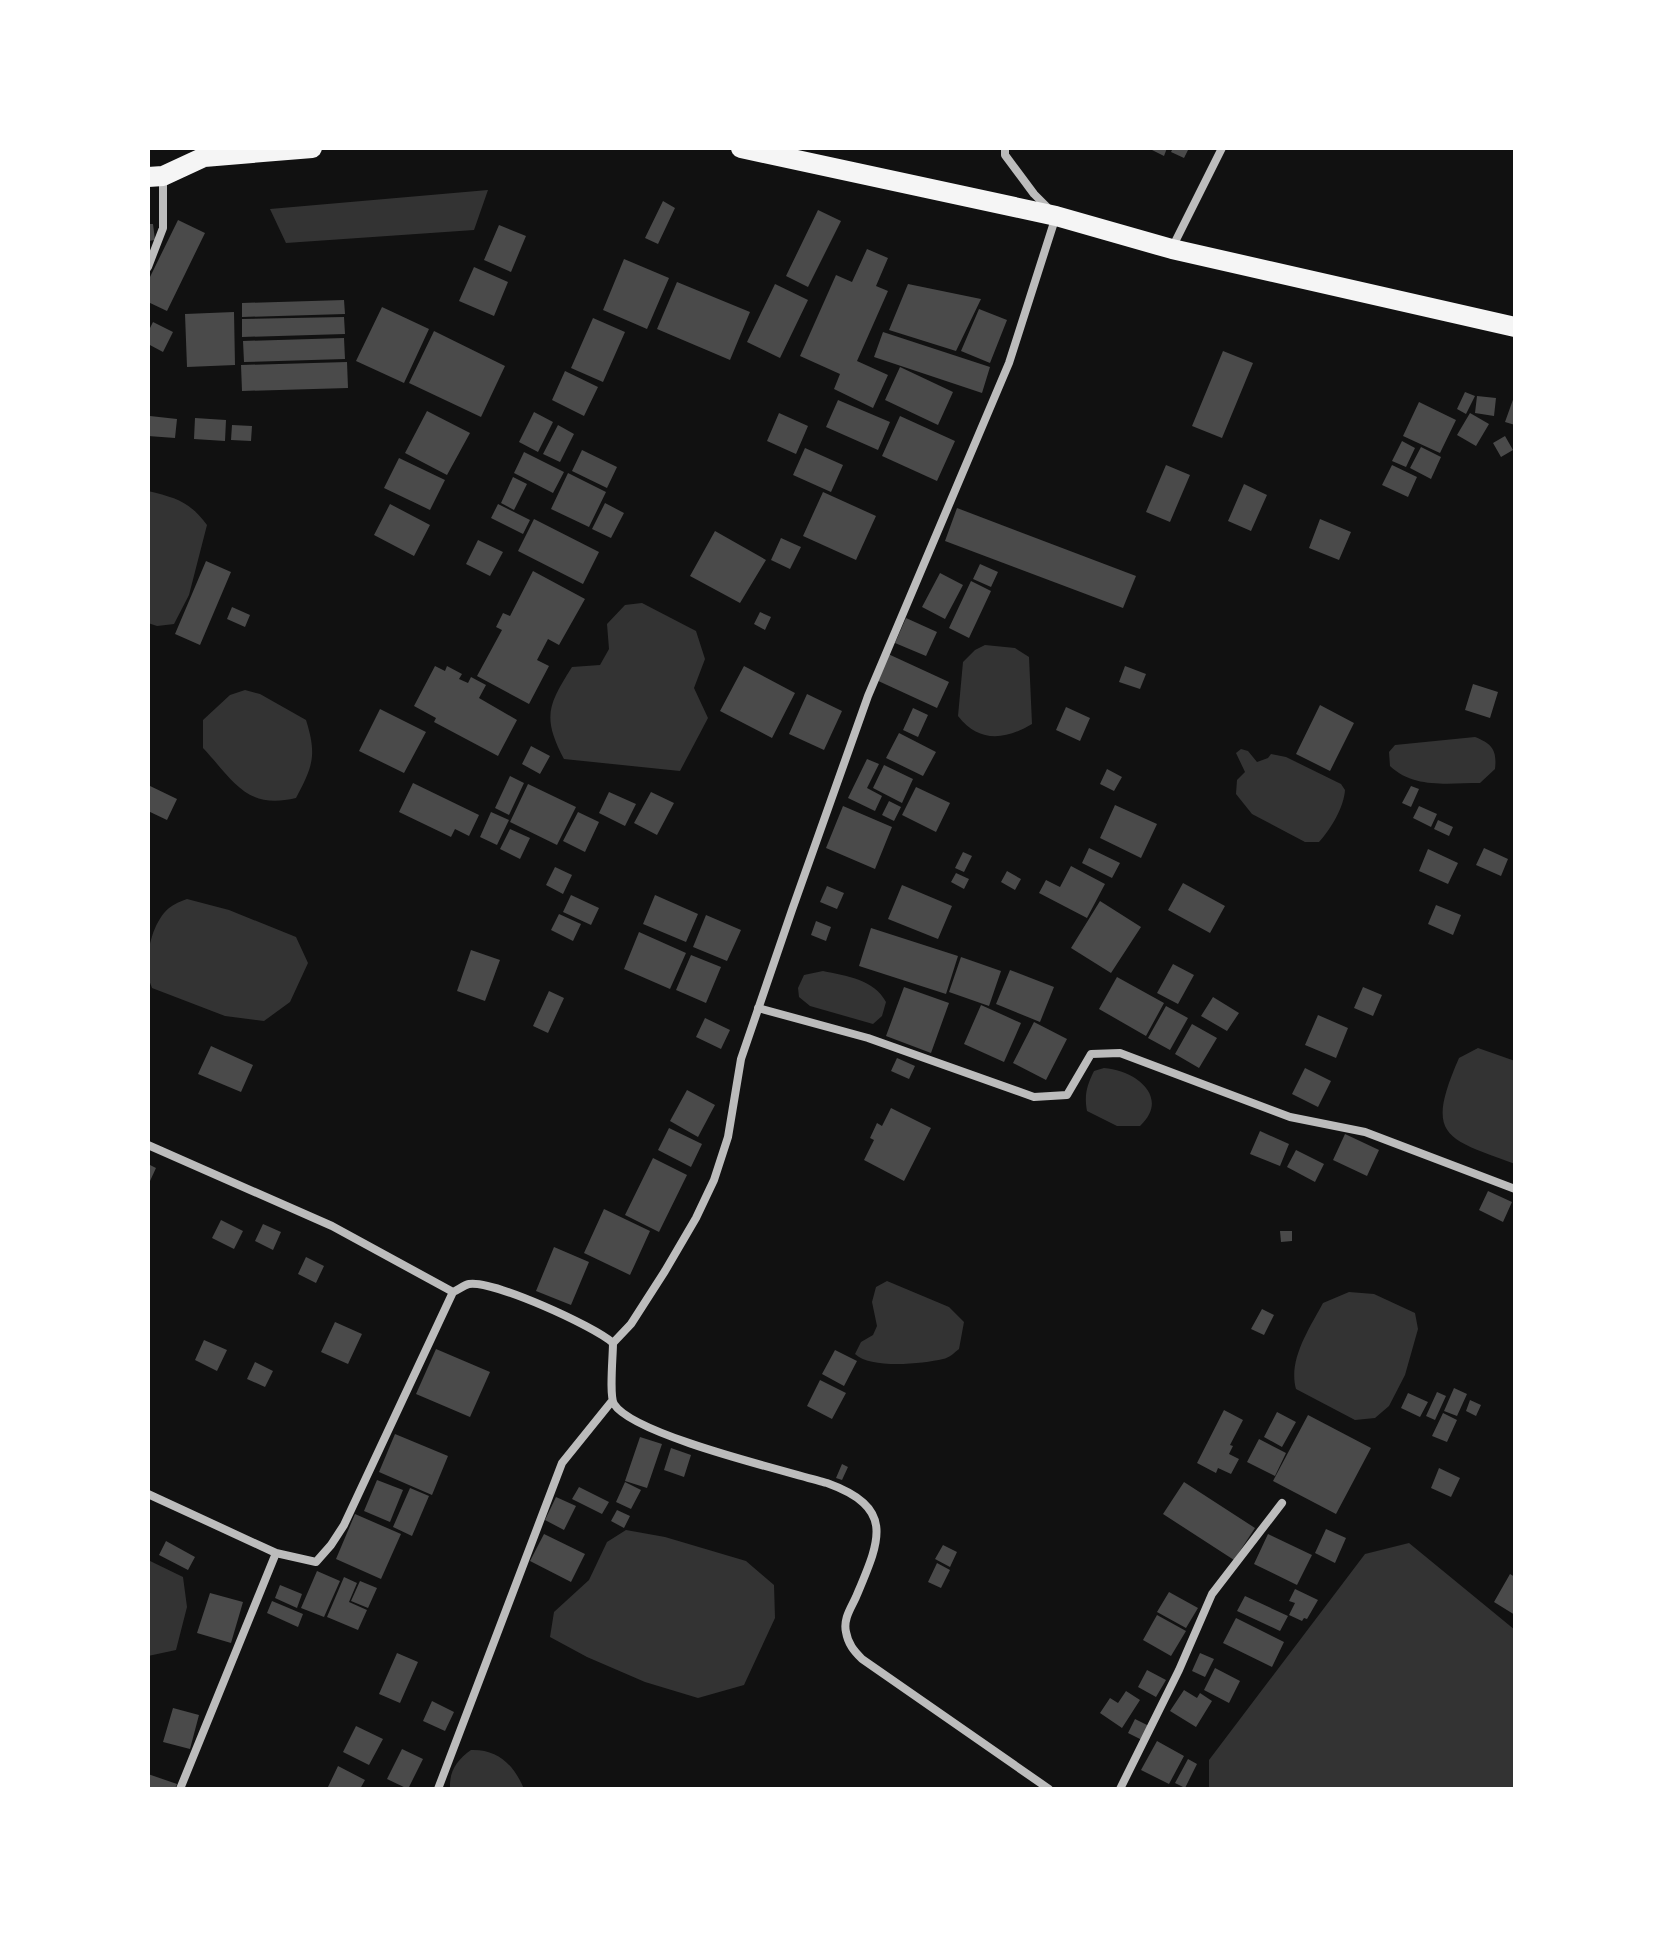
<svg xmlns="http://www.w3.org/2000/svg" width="1663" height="1937" viewBox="0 0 1663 1937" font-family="Lora,serif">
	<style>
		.water { fill: #333 }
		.building { fill: #4a4a4a }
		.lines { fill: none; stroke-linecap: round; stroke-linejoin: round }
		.minor { stroke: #bcbcbc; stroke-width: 8 }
		.trunk { stroke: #f5f5f5; stroke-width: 20 }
	</style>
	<rect width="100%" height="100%" fill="#111"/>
	<path class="water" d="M488,190l-14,40 -188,13 -16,-34z
		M148,491c28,7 41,10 59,34l-18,70 -15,29 -17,2 -9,-3z
		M642,603l54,28 9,28 -11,29 14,30 -28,53 -116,-12c-22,-42 -16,-54 8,-92l28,-2 9,-16 -2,-25 18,-19z
		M985,645l30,3 14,9 3,67c-27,16 -53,19 -74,-8l5,-54 12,-12z
		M245,690l15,4 46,26c11,35 7,46 -10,78 -50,12 -62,-17 -93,-50v-28l27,-25z
		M1475,737c18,7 22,14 20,32l-15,14c-31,0 -66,6 -90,-17l-1,-14 6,-7z
		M1241,749l7,2 9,11 11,-4 3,-4 15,3 55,27 4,6c-1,17 -14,39 -26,52h-14l-53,-28 -16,-20 1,-14 8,-8 -9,-19z
		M187,899l42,11 67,27 12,26 -18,39 -26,19 -39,-5 -73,-28c-10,-22 -2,-64 17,-80 5,-4 12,-7 18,-9z
		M823,971c23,5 51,8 63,31l-4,14 -9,8 -63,-18 -11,-9 -1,-9 6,-13z
		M1478,1048l37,13v103c-71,-26 -90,-28 -56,-106z
		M1104,1068c31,2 67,29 36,58h-23l-30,-15c-3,-16 0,-26 7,-40z
		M887,1281l62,26 15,15 -5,27c-5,4 -10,9 -16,10 -21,5 -73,10 -88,-5l6,-12 12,-7 4,-9 -5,-24 4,-15z
		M1349,1292l25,2 41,19 3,16 -13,46 -16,31 -14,12 -20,2 -59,-31c-8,-29 13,-60 27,-86z
		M626,1530l39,7 81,24 28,24 1,33 -31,67 -46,13 -53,-16 -58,-25 -37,-20 4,-25 35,-32 18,-38z
		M1409,1543l106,87v159h-306v-29l156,-206z
		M148,1560l35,17 4,30 -11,43 -28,6z
		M471,1750c27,-1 43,15 53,39h-74c-1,-18 7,-29 21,-39z"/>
	<path class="building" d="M1148,148h19l-3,8z
		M1173,148h16l-5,10 -13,-6z
		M663,201l12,7 -17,36 -13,-6z
		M818,210l23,11 -33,66 -22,-11z
		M178,220l27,13 -38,78 -19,-9v-21z
		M148,224h5l2,16 -7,1z
		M499,225l27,11 -15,36 -27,-12z
		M867,249l21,9 -12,28 12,5 -31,70 31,14 -15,33 -39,-19 6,-15 -40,-18 36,-81 16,7z
		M624,259l45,19 -22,51 -44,-19z
		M474,267l34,15 -14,34 -35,-15z
		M677,282l73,30 -20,48 -73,-31z
		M775,284l33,16 -28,58 -33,-16z
		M908,284l73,15 -25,52 -67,-21z
		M344,300l1,14 -103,3v-14z
		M382,307l47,22 -25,54 -48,-22z
		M979,309l28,11 -17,43 -29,-12z
		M234,312l1,53 -48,2 -2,-53z
		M344,317l1,17 -103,3v-18z
		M593,318l32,14 -22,50 -32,-14z
		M153,322l20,10 -10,20 -15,-8v-12z
		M434,331l71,35 -24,51 -72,-34z
		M883,332l107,35 -8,26 -108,-36z
		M344,338l1,21 -101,3 -1,-21z
		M1223,351l30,12 -31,75 -30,-12z
		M347,362l1,26 -106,3 -1,-26z
		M900,367l53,25 -15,33 -53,-25z
		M565,371l33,16 -14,29 -32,-16z
		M1465,392l10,4 -9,18 -9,-5z
		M1515,394v31l-10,-3z
		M1477,396l19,2 -2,18 -19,-3z
		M838,400l52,22 -12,28 -52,-23z
		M1419,402l37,18 -16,33 -37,-17z
		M427,411l43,22 -23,42 -42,-22z
		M534,412l19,10 -15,30 -19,-10z
		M779,413l29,13 -12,28 -29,-13z
		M1470,413l19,11 -13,22 -19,-11z
		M150,416l27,3 -2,19 -27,-2z
		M900,416l55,25 -18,40 -55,-25z
		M195,418l31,2 -1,21 -31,-2z
		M232,425l20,1 -1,15 -20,-1z
		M558,425l16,9 -14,28 -17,-8z
		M1505,436l8,14 -12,7 -8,-14z
		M1402,441l13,7 -9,19 -14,-6z
		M1421,447l20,10 -10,22 -21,-11z
		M805,448l38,17 -12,27 -38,-17z
		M582,450l35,17 -10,21 -35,-17z
		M524,452l40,20 -11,21 -39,-20z
		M399,458l46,22 -15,30 -46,-22z
		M1166,465l24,10 -20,47 -24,-10z
		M1392,465l25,12 -9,20 -26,-12z
		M568,473l38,19 -17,35 -38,-18z
		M513,477l14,7 -13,26 -13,-7z
		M1244,484l23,11 -16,36 -23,-10z
		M823,492l53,24 -20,44 -53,-24z
		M605,503l19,10 -13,25 -19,-9z
		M390,504l40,21 -16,31 -40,-21z
		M498,504l32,16 -7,14 -32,-16z
		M957,508l179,68 -13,32 -178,-67z
		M534,519l65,33 -16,32 -65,-33z
		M1320,519l31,13 -12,28 -30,-12z
		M715,531l51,29 -26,43 -50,-27z
		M781,538l20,9 -11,22 -19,-9z
		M478,540l25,12 -13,24 -24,-12z
		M206,561l25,11 -31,73 -25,-11z
		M980,564l18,8 -7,15 -18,-8z
		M533,571l52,28 -26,46 -11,-6 -11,21 12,6 -20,38 -52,-28 25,-46 -6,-3 7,-14 7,3z
		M940,573l23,12 -18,34 -23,-12z
		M971,581l20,10 -22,47 -20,-10z
		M232,607l18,8 -5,12 -18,-8z
		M760,612l11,5 -6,13 -11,-6z
		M906,618l31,14 -11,24 -31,-13z
		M886,653l63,29 -12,26 -63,-29z
		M435,666l10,5 2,-5 15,8 -3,5 9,4 3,-6 15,8 -7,13 38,22 -19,36 -64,-34 2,-4 -22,-12z
		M744,666l51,27 -23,45 -52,-27z
		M1125,666l21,8 -6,15 -21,-7z
		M1473,684l25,8 -8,26 -25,-8z
		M807,694l35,17 -18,39 -35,-16z
		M1320,705l34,18 -24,48 -34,-17z
		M1066,707l24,11 -10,23 -24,-11z
		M913,708l15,7 -10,22 -15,-7z
		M380,709l46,23 -22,41 -45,-22z
		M899,733l37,19 -13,24 -37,-18z
		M531,746l19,10 -10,18 -18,-10z
		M867,759l12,5 -12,24 15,8 -7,15 -27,-13z
		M884,765l29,14 -11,24 -29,-15z
		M1107,769l15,8 -8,14 -14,-7z
		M510,776l14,7 -15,32 -14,-7z
		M413,783l66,32 -10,21 -14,-7 -4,8 -52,-25z
		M528,784l48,23 -19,38 -47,-23z
		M148,785l29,14 -10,21 -19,-9z
		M1411,786l8,3 -8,18 -9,-4z
		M916,787l34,16 -14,29 -34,-17z
		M609,792l27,12 -11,22 -26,-13z
		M651,792l23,11 -17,32 -23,-12z
		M889,801l12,6 -7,14 -12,-6z
		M1115,805l42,19 -16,34 -41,-20z
		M843,806l49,21 -17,42 -49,-21z
		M1419,806l18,8 -6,13 -18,-9z
		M491,812l18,8 -12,25 -17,-8z
		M578,812l21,10 -14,30 -22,-11z
		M1438,820l15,7 -4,9 -15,-7z
		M510,829l20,9 -10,21 -20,-10z
		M1089,848l31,15 -8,15 -30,-15z
		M1484,848l24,11 -7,17 -25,-11z
		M1428,849l30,14 -10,21 -29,-13z
		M963,852l9,4 -8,16 -9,-4z
		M1071,866l34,18 -18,34 -48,-25 7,-13 14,7z
		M555,867l17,8 -9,19 -17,-9z
		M1007,871l14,8 -6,11 -14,-8z
		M956,873l13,6 -5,10 -13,-7z
		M1183,883l42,23 -15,27 -42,-23z
		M902,885l50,21 -14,33 -50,-20z
		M827,886l17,7 -7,16 -17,-7z
		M571,895l28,13 -8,17 -28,-13z
		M655,895l43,19 -12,28 -43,-18z
		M1100,901l41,26 -30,46 -40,-25z
		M1436,905l25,10 -8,20 -25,-11z
		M559,914l22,10 -8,17 -22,-11z
		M706,915l35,15 -14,31 -34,-14z
		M816,921l15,6 -5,14 -15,-6z
		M871,928l87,28 -12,38 -87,-28z
		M639,932l47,21 -16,36 -46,-20z
		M471,950l29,10 -15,41 -28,-10z
		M691,955l30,12 -15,36 -30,-13z
		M961,957l40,14 -12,35 -40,-14z
		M1173,964l21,11 -16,29 -21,-11z
		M1010,970l44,17 -14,35 -44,-18z
		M1117,977l47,26 -18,33 -47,-27z
		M904,987l45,16 -18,50 -45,-17z
		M1363,987l19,8 -9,21 -19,-8z
		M549,991l15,7 -16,35 -15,-7z
		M1213,997l26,16 -12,18 -26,-15z
		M981,1005l40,18 -17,39 -40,-18z
		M1166,1006l22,12 -18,32 -22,-12z
		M1318,1015l30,13 -12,30 -31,-13z
		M705,1018l25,12 -9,19 -25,-12z
		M1034,1022l33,17 -21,41 -33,-17z
		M1192,1024l25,14 -18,30 -24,-14z
		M211,1046l42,19 -12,27 -43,-18z
		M897,1058l18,8 -6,13 -18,-8z
		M1305,1068l26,13 -13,26 -26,-13z
		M687,1090l28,15 -17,32 -28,-16z
		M891,1108l40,20 -27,53 -40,-21 10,-20 -4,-2 7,-15 5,3z
		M669,1128l33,16 -11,23 -33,-17z
		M1260,1131l29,13 -9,22 -30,-12z
		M1345,1134l34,16 -12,26 -34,-16z
		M1296,1150l28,14 -9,18 -28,-15z
		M653,1158l34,17 -28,57 -34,-17z
		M148,1164l8,4 -6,13 -2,-1z
		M1488,1191l24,11 -9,20 -24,-12z
		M604,1209l46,22 -20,44 -46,-22z
		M221,1220l22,11 -9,18 -22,-11z
		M263,1224l18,8 -8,18 -18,-9z
		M1280,1231h12v10l-11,1z
		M554,1247l35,15 -18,43 -35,-14z
		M306,1257l18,9 -8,17 -18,-9z
		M1262,1309l12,6 -10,20 -13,-6z
		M335,1322l27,12 -14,30 -27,-12z
		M204,1340l23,10 -10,21 -22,-11z
		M436,1349l54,23 -20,45 -54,-23z
		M835,1350l22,11 -13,25 -22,-12z
		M255,1362l18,9 -8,16 -18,-8z
		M820,1380l26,13 -14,26 -25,-13z
		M1454,1388l13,6 -10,22 -13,-5z
		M1437,1392l9,4 -11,24 -9,-4z
		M1408,1393l20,9 -8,15 -19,-9z
		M1470,1400l11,5 -5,11 -10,-5z
		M1224,1410l19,10 -13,25 3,1 -4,8 10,5 -8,15 -13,-6 -2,5 -19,-10z
		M1277,1412l19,10 -14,25 -18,-10z
		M1443,1413l14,7 -10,22 -15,-6z
		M1308,1415l63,33 -35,66 -63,-33z
		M395,1434l53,22 -16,39 -53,-23z
		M640,1437l22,7 -15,44 -22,-7z
		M1259,1439l27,14 -11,23 -28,-14z
		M671,1448l20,7 -7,22 -20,-7z
		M842,1464l6,3 -6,13 -6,-2z
		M1439,1468l21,10 -9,19 -20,-9z
		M377,1480l26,10 -13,32 -26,-11z
		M625,1482l16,8 -10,19 -15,-7z
		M1184,1482l71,46 -21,32 -71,-46z
		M579,1487l30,15 -7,12 -30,-15z
		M410,1488l19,8 -17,40 -19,-9z
		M556,1497l20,9 -12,24 -19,-10z
		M617,1510l13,6 -6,12 -13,-7z
		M355,1514l46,20 -20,45 -45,-20z
		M1326,1529l20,9 -11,25 -20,-10z
		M544,1534l41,20 -14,28 -41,-21z
		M1268,1534l44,21 -15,30 -43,-21z
		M166,1541l29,16 -7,13 -29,-15z
		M943,1545l14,7 -7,15 -15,-8z
		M937,1563l13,7 -9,18 -13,-6z
		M317,1571l23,10 -16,36 -23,-9z
		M1510,1574l5,3v38l-21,-13z
		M344,1577l13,6 -8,19 18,8 -9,20 -31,-13z
		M360,1581l17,7 -9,20 -17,-7z
		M280,1585l22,9 -5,14 -22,-10z
		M1295,1589l23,11 -11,19 -3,-1 -2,3 -13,-6 6,-12 -6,-2z
		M1169,1592l29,16 -12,20 -29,-16z
		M210,1593l33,9 -12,41 -34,-10z
		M1245,1596l43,20 -8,15 -43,-20z
		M272,1601l31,13 -5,13 -31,-14z
		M1157,1615l29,16 -15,25 -28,-16z
		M1236,1618l48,24 -12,25 -49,-24z
		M397,1653l21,9 -18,41 -21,-9z
		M1200,1653l14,6 -9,18 -13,-6z
		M1215,1668l25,13 -11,22 -25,-13z
		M1147,1670l19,10 -10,17 -18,-10z
		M1184,1690l13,8 3,-5 12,8 -16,26 -26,-16z
		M1126,1691l14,9 -18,28 -22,-15 10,-15 8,5z
		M432,1701l22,11 -9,19 -22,-10z
		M173,1708l26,7 -9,34 -27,-7z
		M1135,1719l16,8 -7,14 -16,-8z
		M356,1726l27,13 -14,26 -26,-13z
		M1157,1741l27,15 -15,28 -28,-14z
		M402,1749l21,10 -15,30 -21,-10z
		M1188,1759l9,5 -12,24 -10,-5z
		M338,1766l27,14 -5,9h-33z
		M148,1774l29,10 -2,5h-27z"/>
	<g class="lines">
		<path class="minor" d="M1005,148v7l29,39 22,22 -47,147 -141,333 -76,214 -51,149 -13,78 -14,43 -18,38 -31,53 -34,53 -18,19c0,13 -4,53 1,61 19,31 172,67 213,79 69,25 53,57 29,114 -5,11 -13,22 -10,35 2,12 8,19 16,27l187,130
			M1172,248l50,-100
			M148,267l15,-39v-49
			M758,1008l110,30 166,59 33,-2 24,-41 29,-1 170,64 75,15 150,57
			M148,1145l184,81 121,66
			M148,1494l128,59 40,9 15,-17 13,-20 109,-233c5,-2 11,-7 16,-8 24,-4 125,42 144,59
			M180,1789l96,-236
			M438,1789l124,-326 50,-62
			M1120,1789l59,-119 33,-76 70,-91"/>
		<path class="trunk" d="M741,148l315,68 116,33 343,78
			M148,177l15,-1 41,-19 108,-9"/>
	</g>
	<rect width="1663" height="1937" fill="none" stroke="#ffffff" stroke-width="300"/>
</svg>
